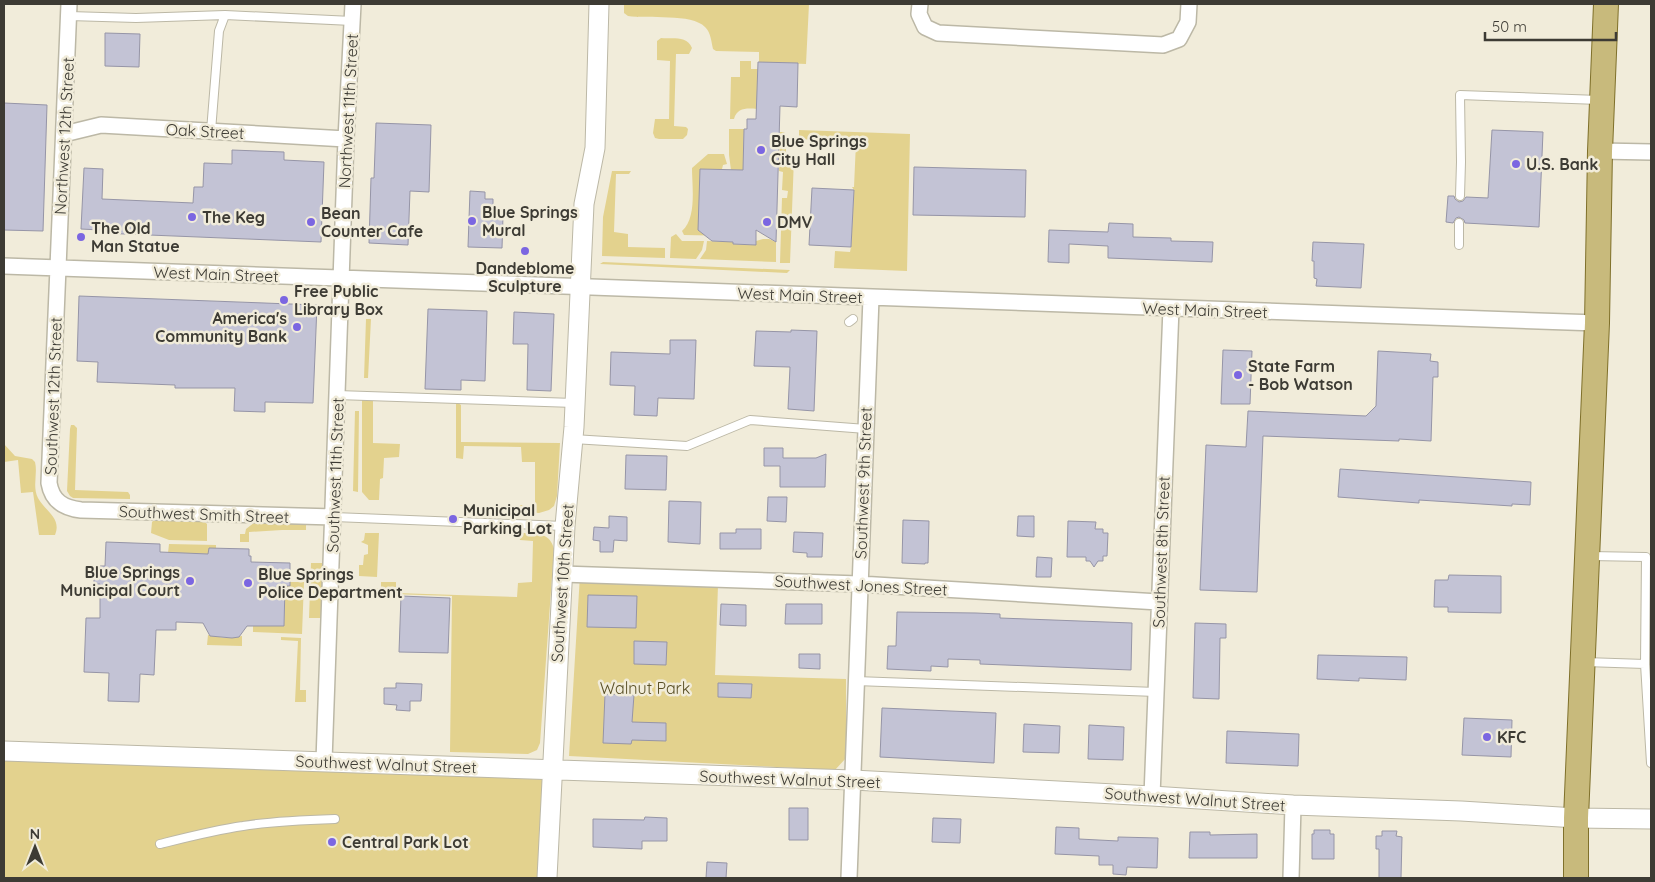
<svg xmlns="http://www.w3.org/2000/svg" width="1655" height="882" viewBox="0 0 1655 882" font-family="Quicksand,sans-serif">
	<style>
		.green { fill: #e3d28e }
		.building { fill: #c3c3d5; stroke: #9695a7 }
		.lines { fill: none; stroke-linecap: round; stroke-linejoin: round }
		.service-casing { stroke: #bcb8a6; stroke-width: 10 }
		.minor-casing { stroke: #bcb8a6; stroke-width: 18 }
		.tertiary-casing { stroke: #bcb8a6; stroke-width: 21 }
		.primary-casing { stroke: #7f702a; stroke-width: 26 }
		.service { stroke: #fff; stroke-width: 8 }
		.minor { stroke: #fff; stroke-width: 15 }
		.tertiary { stroke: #fff; stroke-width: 19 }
		.primary { stroke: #c8ba7c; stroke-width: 24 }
		.poi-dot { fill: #7b66e1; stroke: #f1ecda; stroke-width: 2 }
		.labels { text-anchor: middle; stroke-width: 5; stroke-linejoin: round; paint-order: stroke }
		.street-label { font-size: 16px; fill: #3d3b34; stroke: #f1ecda }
		.poi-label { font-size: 16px; font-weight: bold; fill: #3d3b34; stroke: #f1ecda; text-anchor: start }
		.park-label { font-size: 16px; fill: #594f25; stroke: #f1ecda }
	</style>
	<rect width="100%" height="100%" fill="#f1ecda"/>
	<path class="green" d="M624,4h185l-3,60 -47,-2v-10l-43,-1 -3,-2c-2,-8 -2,-16 -8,-22 -13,-14 -58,-8 -77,-11l-4,-3z
		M661,38c11,1 26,-3 31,10l-3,6h-13l-2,72 12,1 2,2 -1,6 -4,4h-24l-4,-1 -2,-5 2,-14h14l1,-58 -13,-1v-19z
		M740,61h11v8h7l-1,40c-11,-1 -20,-1 -23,10h-4l1,-42h9z
		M729,129h15l-1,41h-12l-2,-15z
		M799,130l111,4 -3,137 -73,-3 1,-17 15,1 1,-5 3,-57 -2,-3h2l2,-45 -57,-3z
		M780,132h4l2,3v17l5,5 3,1 -4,105h-10l2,-65h5l1,-7 -6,-1 1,-18 -4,-1z
		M708,154h16l3,10 -4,1 -1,4h-22l37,67 -53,-1 -2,-4c15,-13 10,-45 10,-63z
		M612,171h19l-2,3h-13l-2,58 14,2v13l37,1v10l-63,-2 1,-39z
		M676,234l6,7h22l-2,9 -6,9 -26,-1 1,-21z
		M763,239h6l7,3v20l-76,-3 6,-9 1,-9 26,1v2l23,1v-4z
		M603,262l187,8 -3,3 -187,-9z
		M366,319h5l-3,59h-4z
		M362,400l11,1v42l27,1 -1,13 -15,1 -1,20 -3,1 -1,21h-10l-7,-8z
		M458,403l3,2v37l99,1 -3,53 -3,10 -5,4 -10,3 -20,-2 -1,-4 3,-2h14v-43h-13l-1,-15 -57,-1 -1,13 -7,-1v-54z
		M355,411h4l-1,81 -5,-1z
		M71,425h3l3,3 -2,62 53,2 2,3v4l-57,-1 -3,-2 -3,-5 3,-62z
		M4,444l11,12 17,3 3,3c3,12 -3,24 3,36 7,13 24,20 17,37h-16l-6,-43 -12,1 -3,-33 -14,2z
		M155,519l49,2 3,3v17l-38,-1 -18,-7 1,-11z
		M255,522l51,2v6h-24l-33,2v10h-9v-8h5l1,-5z
		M365,533h14l-2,44 -18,-1v-11h4l1,-10 4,-1v-9l-7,-3 3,-2z
		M521,533c14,0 29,-1 33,16l-14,194 -3,7 -9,4 -78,-2 2,-156 -91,-3 -3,-5h23v-6h15v11l121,4 1,-14 14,-1 1,-41 -13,-1 -1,-4z
		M169,544l47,1v4l-7,-1 -1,6 -40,-1z
		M311,563h15l-4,55h-13z
		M580,575l138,10 -3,90 131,4v79l-11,12 -266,-14z
		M290,582h14l-2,52 -49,-2v-6h31l1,-40h5z
		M208,635l17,3 17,-2v10l-35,-1z
		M281,637l20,1 -1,52h6v12h-11l3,-61 -17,-1z
		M4,751l547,20 -4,107h-543z"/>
	<path class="building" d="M105,33l35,1 -1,33 -34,-1z
		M758,62l40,1 -1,44 -17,-1 -4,136 -20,-12v15l-23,-1v-2l-21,-1 -14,-11 2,-61 43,1 1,-41h3v-10h9z
		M4,103l43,2 -4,126 -39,-1z
		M376,123l55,2 -2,67 -19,-1 -2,54 -39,-2 2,-65h3z
		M1492,130l51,2 -4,95 -74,-4 -1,-3 -5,-3 -3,1 -3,5 -7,-1 2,-26h6l1,3 4,3 4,-1 3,-4 22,1z
		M232,150l52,2v8l40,2 -3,80 -221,-9v-3l-19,-1 3,-61 19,1 -1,30 91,4 1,-16h9l1,-24 28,1z
		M914,167l112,3 -1,47 -112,-2z
		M812,188l42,2 -3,57 -42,-2z
		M470,191l15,1v7h8v16l10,1 -1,32 -34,-1z
		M1109,223l24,1v13l38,1v3l42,1 -1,20 -104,-4v-12l-39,-2v19l-21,-1 1,-32 59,2z
		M1313,242l51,2 -3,44 -45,-2 1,-7 -3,-1v-17h-2z
		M79,296l238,9 -4,98 -48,-1v10l-31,-1 1,-23h-60v-3l-78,-3 1,-20 -21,-1z
		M428,309l59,2 -2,70 -24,-1v10l-36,-1z
		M514,312l40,2 -3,77 -24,-1 1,-46h-15z
		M791,330l26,1 -3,80 -26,-2 2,-42 -36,-1 2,-35 35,1z
		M670,340h26l-2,59 -36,-1 -1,18 -23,-1 1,-29 -25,-1 1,-33 59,2z
		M1223,350l29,1 -2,53h-29z
		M1378,351l53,3 -1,7 8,1v15h-5l-2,64 -32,-2v2l-136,-5 -6,156 -57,-2 6,-145 40,2 2,-36 118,5 10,-10z
		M764,448h19v10h33l10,-4 -1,33h-45v-21h-16z
		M626,455l41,1 -1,34 -41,-1z
		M1340,469l191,13 -1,23 -18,-1v2l-93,-6v3l-81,-6z
		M768,497h19l-1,25 -19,-1z
		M669,501l32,1 -1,42 -32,-2z
		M609,516l18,1v24l-13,-1 -1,12h-13v-11l-7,-1 1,-13 15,1z
		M1018,516h16v21l-17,-1z
		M903,520l26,1 -1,42h-3v1l-23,-1z
		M1068,521l28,1 -1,7h8v4h5l-1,23h-4v5h-5l-4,6 -4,-6h-4v-4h-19z
		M736,529h25v20h-41v-16h16z
		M794,532l29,1 -1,24h-15v-4l-14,-1z
		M106,542l54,2v8l48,2 1,-6 40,1v7h2v6l39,1v23h-5l-1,40h-37l-8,11 -7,1 -22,-2 -7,-13 -27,-1v8h-20l-2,45 -14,-1 -1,28 -31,-1 1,-28 -25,-1 2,-54h14v-34h-6v-18h11z
		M1037,557l15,1 -1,19h-15z
		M1449,575l52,1v37l-53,-1v-5h-14l1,-27h13z
		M588,595l49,1 -1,32 -49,-1z
		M401,596l49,2 -2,55 -49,-1z
		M721,604l25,1v21l-26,-1z
		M786,604h36v20h-37z
		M897,612l79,1 24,1v4l132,5 -1,47 -151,-6v-4l-32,-1v8l-17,-1v5l-44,-2 1,-23h8z
		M1195,623l31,1v14h-6l-1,61 -26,-1z
		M634,641l33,1 -1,23 -32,-1z
		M799,654h21v15l-21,-1z
		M1318,655l89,2 -1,23 -47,-2v3l-42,-2z
		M396,683l26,1 -1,17h-11v10l-14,-1 1,-5 -13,-1v-16h12z
		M718,683l34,1 -1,14 -33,-1z
		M605,694l29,1 -2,27 34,1v18l-34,-1 -1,4 -28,-1z
		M882,708l114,5 -2,50 -114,-6z
		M1464,718l48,2 -1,37 -49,-2z
		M1024,724l36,2 -1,27 -36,-1z
		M1089,725l35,2 -1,33 -35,-1z
		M1227,731l72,3 -1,32 -72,-3z
		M789,808h19v32h-19z
		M645,817l22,1v23h-25v8l-49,-2v-28l51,1z
		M933,818l28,1 -1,24 -28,-1z
		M1056,827l23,1v11l39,2v-4l40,1 -1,30 -30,-1 -1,8 -13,-1v-9h-14v-9l-44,-2z
		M1314,830h16v4h4v25h-22v-25h2z
		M1382,831h15l-1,5 6,1 -1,41h-22v-29h-3v-13h6z
		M1190,832h20v3l47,-1v24h-68z
		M707,862l20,1 -1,15h-20z"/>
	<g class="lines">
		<defs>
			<path id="service" d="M69,16l67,2 89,-3
				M211,131l8,-100 6,-16 127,6
				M1460,196l1,-34 -1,-67 139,5
				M1459,245v-22
				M849,322l4,-3
				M337,395l237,8
				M573,439l114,7 63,-26 116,9
				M334,517l230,9
				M1585,662l60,2 1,-107 -56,-1
				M1645,664l6,99
				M856,681l300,11
				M160,844c28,-7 55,-14 83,-18 30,-5 61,-6 92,-7"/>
			<path id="minor" d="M69,4l-20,479c3,18 14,25 32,27l253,7
				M920,4l-1,10 6,13 13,6 225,12 16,-6 9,-17 1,-18
				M64,134l37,-9 245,14
				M1600,151l51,1
				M4,266l1593,57
				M562,574l297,10 300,18
				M324,761l22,-622 7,-135
				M1152,796l19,-488
				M849,878l22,-580
				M1291,878l2,-73"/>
			<path id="tertiary" d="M4,751l849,29 299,16 141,9 168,6 115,7 75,1
				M547,878l18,-352 9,-99 10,-223 11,-56 4,-144"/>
			<path id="primary" d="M1576,878v-60l21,-495 3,-172 6,-147"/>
		</defs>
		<use href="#service" class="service-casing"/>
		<use href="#minor" class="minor-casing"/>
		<use href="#tertiary" class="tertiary-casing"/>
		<use href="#primary" class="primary-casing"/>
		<use href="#service" class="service"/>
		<use href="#minor" class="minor"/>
		<use href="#tertiary" class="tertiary"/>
		<use href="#primary" class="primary"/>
	</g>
	<g class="poi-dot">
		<circle cx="761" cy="150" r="5"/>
		<circle cx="1516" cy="164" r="5"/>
		<circle cx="192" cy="217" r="5"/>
		<circle cx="472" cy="221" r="5"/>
		<circle cx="311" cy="222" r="5"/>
		<circle cx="767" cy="222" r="5"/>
		<circle cx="81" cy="237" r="5"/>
		<circle cx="525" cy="251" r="5"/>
		<circle cx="284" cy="300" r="5"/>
		<circle cx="297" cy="327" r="5"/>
		<circle cx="1238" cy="375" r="5"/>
		<circle cx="453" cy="519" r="5"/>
		<circle cx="190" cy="581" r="5"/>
		<circle cx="248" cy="583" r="5"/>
		<circle cx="1487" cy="737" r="5"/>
		<circle cx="332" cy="842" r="5"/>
	</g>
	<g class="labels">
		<g class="street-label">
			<text transform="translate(348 111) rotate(-87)" y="6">Northwest 11th Street</text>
			<text transform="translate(205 131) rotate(3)" y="6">Oak Street</text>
			<text transform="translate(64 136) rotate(-87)" y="6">Northwest 12th Street</text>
			<text transform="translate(216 274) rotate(2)" y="6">West Main Street</text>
			<text transform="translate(800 295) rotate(2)" y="6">West Main Street</text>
			<text transform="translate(1205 310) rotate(2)" y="6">West Main Street</text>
			<text transform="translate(53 396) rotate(-88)" y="6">Southwest 12th Street</text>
			<text transform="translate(335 475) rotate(-88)" y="6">Southwest 11th Street</text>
			<text transform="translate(863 483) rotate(-88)" y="6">Southwest 9th Street</text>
			<text transform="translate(204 514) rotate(2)" y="6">Southwest Smith Street</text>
			<text transform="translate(1161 552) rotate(-88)" y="6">Southwest 8th Street</text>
			<text transform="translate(562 583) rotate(-86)" y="6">Southwest 10th Street</text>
			<text transform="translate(861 585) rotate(3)" y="6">Southwest Jones Street</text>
			<text transform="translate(386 764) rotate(2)" y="6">Southwest Walnut Street</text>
			<text transform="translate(790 779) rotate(2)" y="6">Southwest Walnut Street</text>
			<text transform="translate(1195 799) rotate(4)" y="6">Southwest Walnut Street</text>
		</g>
		<g class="poi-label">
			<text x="771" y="147">Blue Springs<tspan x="771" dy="18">City Hall</tspan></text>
			<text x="1526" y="170">U.S. Bank</text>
			<text x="482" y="218">Blue Springs<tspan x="482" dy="18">Mural</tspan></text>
			<text x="321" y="219">Bean<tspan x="321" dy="18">Counter Cafe</tspan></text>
			<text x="202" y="223">The Keg</text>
			<text x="777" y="228">DMV</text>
			<text x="91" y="234">The Old<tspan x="91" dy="18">Man Statue</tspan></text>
			<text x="525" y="274" text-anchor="middle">Dandeblome<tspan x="525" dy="18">Sculpture</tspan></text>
			<text x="294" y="297">Free Public<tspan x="294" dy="18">Library Box</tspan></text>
			<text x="287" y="324" text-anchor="end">America's<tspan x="287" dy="18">Community Bank</tspan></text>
			<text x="1248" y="372">State Farm<tspan x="1248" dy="18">- Bob Watson</tspan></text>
			<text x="463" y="516">Municipal<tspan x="463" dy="18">Parking Lot</tspan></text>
			<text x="180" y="578" text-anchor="end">Blue Springs<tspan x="180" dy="18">Municipal Court</tspan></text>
			<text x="258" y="580">Blue Springs<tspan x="258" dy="18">Police Department</tspan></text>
			<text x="1497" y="743">KFC</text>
			<text x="342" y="848">Central Park Lot</text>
		</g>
		<g class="park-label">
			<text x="645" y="694">Walnut Park</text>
		</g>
	</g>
	<rect width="1655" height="882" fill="none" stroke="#3d3b34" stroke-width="10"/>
	<g transform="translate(35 847)" stroke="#f1ecda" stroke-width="4" paint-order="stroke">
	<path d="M0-4L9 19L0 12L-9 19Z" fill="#3d3b34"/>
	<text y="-8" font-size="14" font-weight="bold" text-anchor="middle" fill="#3d3b34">N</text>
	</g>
	<path d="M1485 32v8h131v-8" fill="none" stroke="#3d3b34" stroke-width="2.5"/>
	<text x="1492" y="32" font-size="15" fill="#3d3b34" stroke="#f1ecda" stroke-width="4" paint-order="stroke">50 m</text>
</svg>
